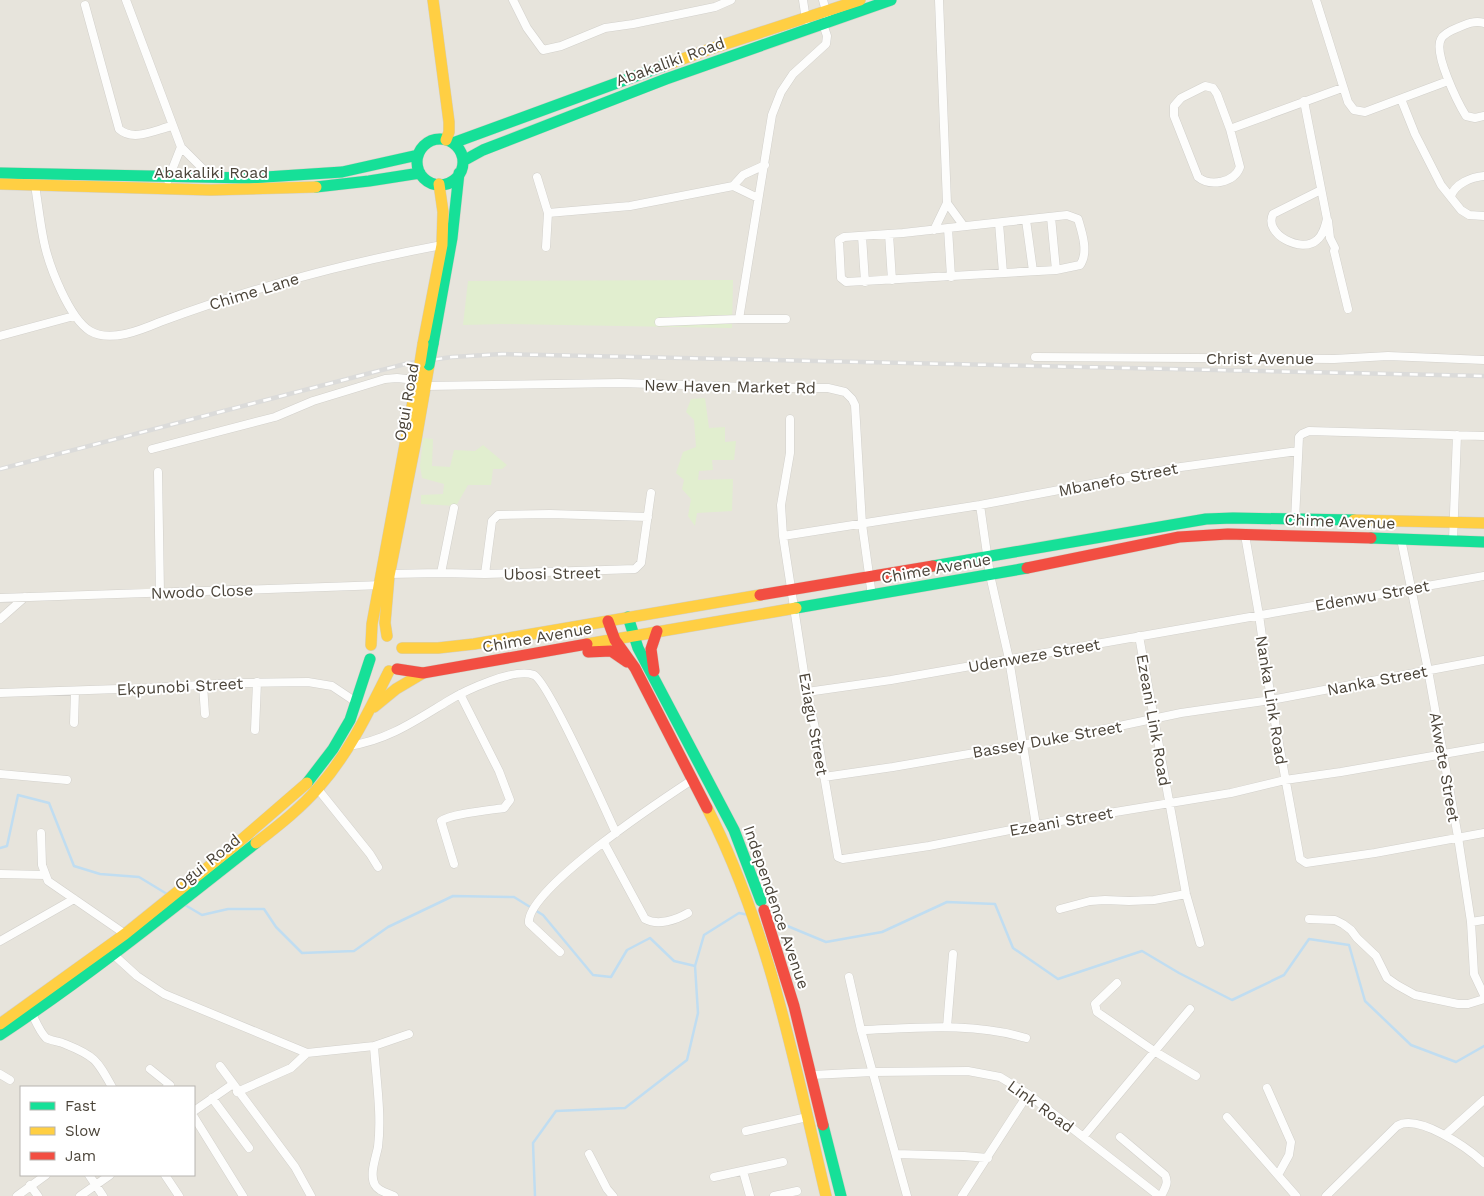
<svg xmlns="http://www.w3.org/2000/svg" width="1484" height="1196" viewBox="0 0 1484 1196" font-family="'Work Sans',sans-serif">
	<style>
		.residential { fill: #e7e4dc; fill-rule: evenodd }
		.green { fill: #e1eecf }
		.lines { fill: none; stroke-linecap: round; stroke-linejoin: round }
		.stream { stroke: #c0ddf1; stroke-width: 2.5 }
		.street-casing { stroke: #d2d0cb; stroke-width: 9 }
		.fast-casing { stroke: #d3cfc5; stroke-width: 12 }
		.slow-casing { stroke: #d3cfc5; stroke-width: 12 }
		.jam-casing { stroke: #d3cfc5; stroke-width: 12 }
		.street { stroke: #fdfdfc; stroke-width: 8 }
		.fast { stroke: #16e098; stroke-width: 11 }
		.slow { stroke: #ffcf43; stroke-width: 11 }
		.jam { stroke: #f24e42; stroke-width: 11 }
		.rail-casing { stroke: #dbdbda; stroke-width: 4.5 }
		.rail { stroke: #fff; stroke-width: 2.5; stroke-dasharray: 8; stroke-linecap: butt }
		.fast-bridge-casing { stroke: #d6cebb; stroke-width: 12; stroke-linecap: butt }
		.slow-bridge-casing { stroke: #d6cebb; stroke-width: 12; stroke-linecap: butt }
		.fast-bridge { stroke: #16e098; stroke-width: 11 }
		.slow-bridge { stroke: #ffcf43; stroke-width: 11 }
		.labels { text-anchor: middle; stroke-width: 4; stroke-linejoin: round; paint-order: stroke }
		.street-label { font-size: 16px; fill: #4b4439; stroke: #fff }
	</style>
	<rect width="100%" height="100%" fill="#f4f2ee"/>
	<path class="residential" d="M0,0h1484v1196h-1484zM21,1087h173v88h-173z"/>
	<path class="green" d="M733,280l-1,48 -230,-4 -39,1 5,-44z
		M705,398l4,30 16,-1v15l11,-1 -2,19h-22l1,10 -14,1 -1,9 35,-1 -1,32 -35,2 -2,13 -7,-10 3,-17 -9,-10 2,-9 -8,-7 7,-21 13,-5 -2,-27 -8,-8 5,-13z
		M423,438l10,1 -1,27 18,1 4,-17 21,1 8,-6 24,20 -5,4h-9l-2,16h-23l-12,21 -35,-2v-9l22,-1 1,-10 -22,-6 -2,-12z"/>
	<g class="lines">
		<path class="stream" d="M0,848l7,-2 11,-51 31,8 25,63 26,8 39,3 28,17
			M185,905l17,10 26,-6h36l12,18 26,26 52,-2 34,-24 65,-31 61,1 29,18 50,60 18,2 16,-27 23,-12 24,23 21,5
			M773,922l12,3 41,17 56,-10 65,-30 48,2 18,44 45,31 84,-28 37,22 53,27 52,-25 25,-36 40,6 16,56 46,44 45,17 28,-16
			M535,1196l-2,-53 23,-32 69,-3 62,-48 11,-47 -3,-47 9,-31 35,-22 10,2"/>
		<defs>
			<path id="street" d="M126,0l55,147 29,29
				M513,0l14,28 16,22 18,-4 44,-18 28,-4 82,-17 16,-7
				M803,0l3,20
				M823,0l4,15
				M1316,0l32,102 6,8 11,2 83,-31
				M85,5l34,124c14,13 36,1 53,-3
				M1484,23c-9,-3 -18,1 -27,5 -5,2 -13,5 -16,11 -8,14 17,64 25,77l9,2 9,-2
				M1205,86l8,2 4,6 13,35 10,38c-6,16 -30,20 -42,10l-24,-61v-10l7,-8z
				M1401,99l14,35 26,51 20,25 8,5 15,1
				M1304,101l23,118c-2,8 -4,16 -10,21 -15,14 -54,-6 -44,-26l48,-24
				M1230,129l112,-41
				M537,177l11,36 -2,34
				M168,180l13,-33
				M35,185c3,19 5,38 9,57 5,24 25,76 46,89 20,12 51,-1 70,-9 91,-34 186,-59 282,-77
				M733,186l10,-11 22,-10
				M1451,196c4,-12 20,-19 33,-20
				M947,203l16,22
				M548,213l82,-7 103,-20 25,12
				M1051,217l5,53
				M1026,220l7,51
				M1328,221l2,17 5,10 -1,3 14,58
				M999,223l4,50
				M948,228l119,-13 11,4c4,13 11,34 2,46l-24,5 -210,12 -5,-4 -2,-38 5,-3 59,-4 45,-5 3,49
				M934,230l13,-27 -8,-203
				M889,234l3,46
				M862,236l3,46
				M739,319h47
				M659,322l80,-3 33,-204 9,-23 12,-18 33,-30 1,-8 -4,-12
				M0,336l74,-20
				M1035,357l299,2 54,-3 96,4
				M425,386l195,-3 158,5h50l17,4 7,7 3,6 7,119 10,72
				M152,449l123,-32 38,-16 72,-22 12,-1 19,2
				M1298,451l-117,16 -201,38 -197,31 24,156 12,54 19,111 5,2 86,-13 107,-21 195,-32 54,-13 56,-8 143,-25
				M158,472l2,121
				M980,505l10,70 19,84 27,166
				M1295,520l4,-83 3,-3 7,-3 175,5
				M1245,535l14,80 12,85 29,159 6,4 69,-10 109,-20
				M783,536l-2,-31 9,-52v-34
				M1401,539l27,131 30,167 13,85 3,52 10,21
				M1453,540l4,-105
				M441,573l13,-65
				M389,574l52,-1 44,1 150,-5 6,-6 10,-70
				M485,574l7,-53 6,-6 52,-1 98,3
				M0,598l383,-13
				M0,619l25,-22
				M1139,636l47,258 14,49
				M203,685l2,29
				M807,692l84,-12 593,-104
				M0,693l148,-5 89,-5 71,-1 24,4 24,16
				M74,723l1,-32
				M255,730l2,-48
				M349,746c39,-6 66,-25 99,-45 16,-10 67,-34 86,-26 14,7 72,136 82,158
				M0,774l67,6
				M824,777l69,-10 174,-30 114,-24 90,-13 213,-40
				M317,788l53,66 8,13
				M41,833l1,32 6,16 77,53
				M604,843l41,76c13,7 31,1 43,-6
				M454,864l-13,-43c9,-7 49,-11 63,-13l6,-8 -11,-29 -39,-77
				M0,874l45,1
				M1060,909l30,-8 15,-1 24,1 25,-1 32,-6
				M1309,919l26,1 8,4 8,6 6,8 19,18 11,22 10,7 18,10 43,9h10l16,-5
				M1471,922l13,-2
				M0,941l74,-42
				M560,952l-31,-29c-4,-33 134,-124 163,-143
				M114,955l23,21 27,18 143,59
				M849,977l12,53 46,166
				M1117,983l-22,21 2,8 57,39 42,25
				M32,1014c4,8 8,18 14,24 5,3 13,3 19,6 30,12 32,16 47,43
				M947,1027l6,-73
				M861,1030c55,-2 111,-8 165,8
				M374,1046c2,33 8,68 4,101 -2,10 -9,28 -3,38 3,6 13,8 19,11
				M220,1066l75,101 16,29
				M150,1069l20,16 -3,2
				M0,1074l10,6
				M812,1075l61,-3 95,-1 32,6 28,17 131,102
				M1267,1088l24,54 -2,13 -11,20
				M237,1092l54,-24 16,-15 67,-7 35,-12
				M212,1098l37,50
				M194,1111l39,-27
				M194,1117l49,79
				M1227,1117l69,79
				M746,1131l61,-14
				M1445,1135l39,-35
				M1083,1137l107,-128
				M1120,1137l45,38c4,8 0,13 -4,21
				M589,1154l18,35 6,7
				M896,1154l68,2 24,2
				M743,1171l7,25
				M89,1175l14,21
				M165,1175l14,21
				M714,1177l69,-15
				M30,1185l8,11
				M17,1196l29,-21
				M80,1196l30,-21
				M774,1196l23,-5
				M962,1196l66,-102
				M1326,1196l71,-70c21,-13 71,22 87,37"/>
			<path id="fast" d="M417 162a23 23 0 1 1 46 0a23 23 0 1 1-46 0Z
				M453,143l213,-78
				M463,161l20,-11 183,-71 225,-79
				M0,173l249,5 93,-6 76,-17
				M316,187l53,-6 51,-8
				M433,344l19,-106 7,-65
				M1371,538l113,4
				M933,566l273,-47 27,-1 121,2
				M796,608l231,-40
				M628,617l10,31 96,182 27,71
				M307,783l26,-34 17,-29 20,-61
				M0,1035c89,-59 172,-126 256,-192
				M823,1125l18,71"/>
			<path id="slow" d="M433,0l16,122v10l-3,8
				M666,65l44,-16 150,-49
				M0,184l211,6 105,-3
				M423,344l19,-99 1,-33 -4,-28
				M1354,520l130,3
				M387,636l-2,-13 4,-47 27,-136 13,-75
				M587,644l209,-36
				M371,645l1,-21 48,-261
				M402,648h36l36,-4 286,-49
				M374,707l22,-18 27,-16
				M707,808c62,121 88,257 119,388
				M256,843c22,-17 45,-35 63,-56 30,-34 50,-76 70,-116
				M0,1024l125,-90 108,-87 74,-64"/>
			<path id="jam" d="M1027,568l152,-31 49,-3 143,4
				M760,595l173,-29
				M608,621l7,19 20,28 72,140
				M588,652l23,-1 16,11
				M397,669l26,4 164,-29
				M654,671l-3,-22 6,-18
				M764,910l30,96 29,119"/>
		</defs>
		<use href="#street" class="street-casing"/>
		<use href="#fast" class="fast-casing"/>
		<use href="#slow" class="slow-casing"/>
		<use href="#jam" class="jam-casing"/>
		<use href="#street" class="street"/>
		<use href="#fast" class="fast"/>
		<use href="#slow" class="slow"/>
		<use href="#jam" class="jam"/>
		<defs>
			<path id="rail" d="M0,469l409,-106 43,-6 50,-3 982,22"/>
		</defs>
		<use href="#rail" class="rail-casing"/>
		<use href="#rail" class="rail"/>
		<defs>
			<path id="fast-bridge" d="M429,365l4,-21"/>
			<path id="slow-bridge" d="M420,363l3,-19"/>
		</defs>
		<use href="#fast-bridge" class="fast-bridge-casing"/>
		<use href="#slow-bridge" class="slow-bridge-casing"/>
		<use href="#fast-bridge" class="fast-bridge"/>
		<use href="#slow-bridge" class="slow-bridge"/>
	</g>
	<g class="labels">
		<g class="street-label">
			<text transform="translate(670 61) rotate(-20)" y="6">Abakaliki Road</text>
			<text x="211" y="178">Abakaliki Road</text>
			<text transform="translate(254 291) rotate(-17)" y="6">Chime Lane</text>
			<text x="1260" y="364">Christ Avenue</text>
			<text transform="translate(730 386) rotate(1)" y="6">New Haven Market Rd</text>
			<text transform="translate(406 402) rotate(-80)" y="6">Ogui Road</text>
			<text transform="translate(1118 479) rotate(-11)" y="6">Mbanefo Street</text>
			<text transform="translate(1340 521) rotate(2)" y="6">Chime Avenue</text>
			<text transform="translate(936 568) rotate(-10)" y="6">Chime Avenue</text>
			<text transform="translate(552 573) rotate(-1)" y="6">Ubosi Street</text>
			<text transform="translate(202 591) rotate(-2)" y="6">Nwodo Close</text>
			<text transform="translate(1372 595) rotate(-10)" y="6">Edenwu Street</text>
			<text transform="translate(537 637) rotate(-10)" y="6">Chime Avenue</text>
			<text transform="translate(1034 655) rotate(-10)" y="6">Udenweze Street</text>
			<text transform="translate(1377 680) rotate(-11)" y="6">Nanka Street</text>
			<text transform="translate(180 686) rotate(-3)" y="6">Ekpunobi Street</text>
			<text transform="translate(1272 700) rotate(81)" y="6">Nanka Link Road</text>
			<text transform="translate(1154 720) rotate(80)" y="6">Ezeani Link Road</text>
			<text transform="translate(814 724) rotate(80)" y="6">Eziagu Street</text>
			<text transform="translate(1047 739) rotate(-10)" y="6">Bassey Duke Street</text>
			<text transform="translate(1445 767) rotate(80)" y="6">Akwete Street</text>
			<text transform="translate(1061 821) rotate(-10)" y="6">Ezeani Street</text>
			<text transform="translate(207 862) rotate(-39)" y="6">Ogui Road</text>
			<text transform="translate(777 907) rotate(71)" y="6">Independence Avenue</text>
			<text transform="translate(1041 1106) rotate(36)" y="6">Link Road</text>
		</g>
	</g>
	<rect x="20" y="1086" width="175" height="90" fill="#ffffff" stroke="#b7b4b0"/>
	<rect x="30" y="1102" width="25" height="8" fill="#16e098" stroke="#b7b4b0"/>
	<text x="65" y="1111" font-size="15" fill="#4b4439">Fast</text>
	<rect x="30" y="1127" width="25" height="8" fill="#ffcf43" stroke="#b7b4b0"/>
	<text x="65" y="1136" font-size="15" fill="#4b4439">Slow</text>
	<rect x="30" y="1152" width="25" height="8" fill="#f24e42" stroke="#b7b4b0"/>
	<text x="65" y="1161" font-size="15" fill="#4b4439">Jam</text>
</svg>
